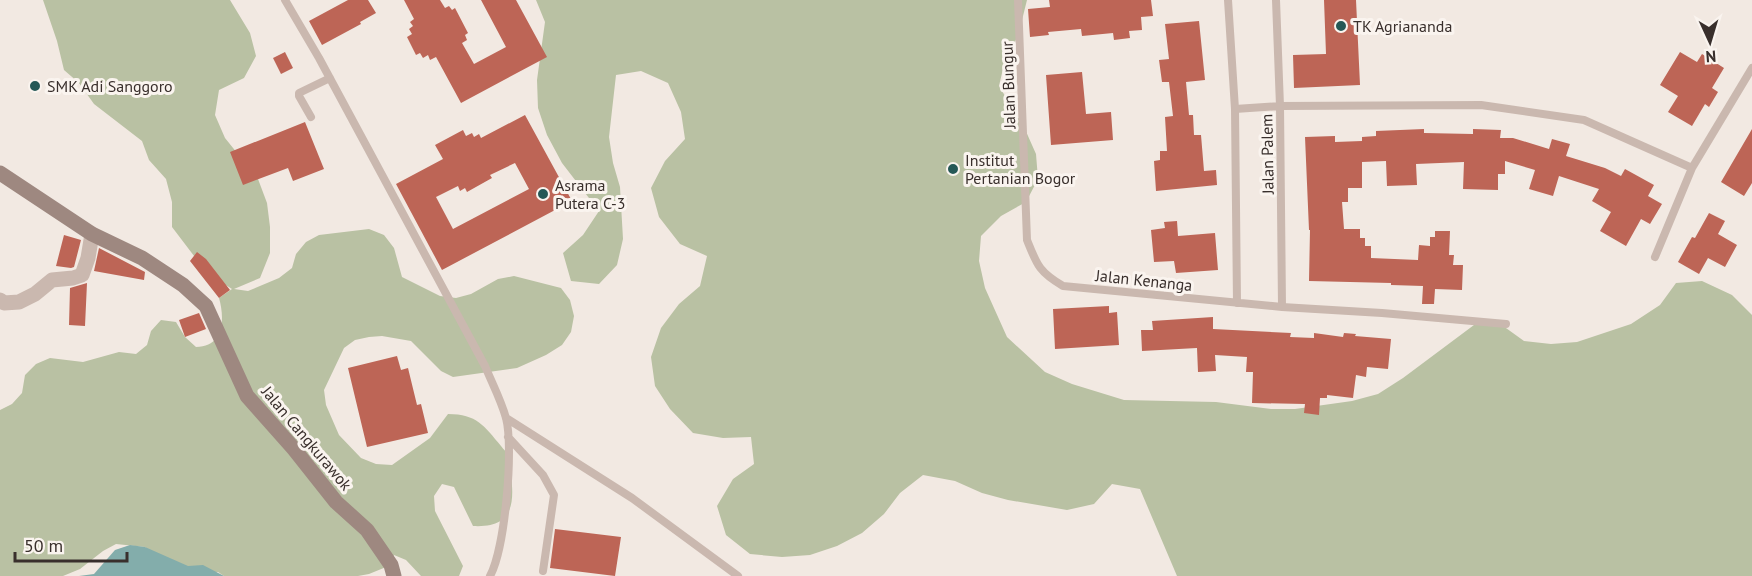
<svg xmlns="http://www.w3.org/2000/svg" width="1752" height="576" viewBox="0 0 1752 576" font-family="'PT Sans',sans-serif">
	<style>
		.green { fill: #b9c1a3 }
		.water { fill: #83adab }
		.building { fill: #bd6556; fill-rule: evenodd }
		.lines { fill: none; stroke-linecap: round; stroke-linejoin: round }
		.lane { stroke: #cab8af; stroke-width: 8 }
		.street { stroke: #cab8af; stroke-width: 15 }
		.secondary { stroke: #9e8880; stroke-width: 15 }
		.poi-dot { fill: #255856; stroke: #faf4ef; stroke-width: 2 }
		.labels { text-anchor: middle; stroke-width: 6; stroke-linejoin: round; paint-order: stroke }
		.poi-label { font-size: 16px; fill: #392f2c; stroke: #faf4ef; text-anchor: start }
		.street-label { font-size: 16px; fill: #392f2c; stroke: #faf4ef }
	</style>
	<rect width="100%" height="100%" fill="#f2e9e2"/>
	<path class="green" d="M43,0h187l20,33 6,23 -12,22 -25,12 -4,25 10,23 33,41 9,24 3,24v26l-10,25 -26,11 14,2 31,-13 13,-10 4,-14 10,-12 13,-7 50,-6 15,6 10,13 8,29 38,19 16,2 15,-4 27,-15 16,-3 47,12 9,12 4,16 -3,16 -9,13 -16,10 -29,13 -64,9 -12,-6 -30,-30 -29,-5 -13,1 -14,3 -11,8 -20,42 2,15 13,30 22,23 15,6 16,1 38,-27 18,-24c29,0 36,12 53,32 2,3 7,7 9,11 1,5 0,13 1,18 4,32 0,53 -38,51l-19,-39 -12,-3 -8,12 1,15 28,55 -4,10h-38l-15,-16 -12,-5 -3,10 -22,9 -11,2h-134l-6,-4h-42l-31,-25 -29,-3 -13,7 -23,18 -17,7h-63v-166l12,-6 10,-11 3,-18 11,-11 14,-6 33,4 36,-10 17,2 11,-9 4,-14 10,-11 15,2 9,15 11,10c28,0 29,-28 23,-49l13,-9 -25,-16 -35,-46v-25l-6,-23 -17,-19 -7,-19 -48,-37 -15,-21 -15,-13 -7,-29z
		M536,0h491l-9,36 -13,24 -6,26 25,41 12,27 2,25 -12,23 -25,14 -20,20 -2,25 6,27 22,49 38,35 27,12 52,16 92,2 55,7h24l57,-8 26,-7 25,-16 71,-53 25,-2 25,18 27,3 26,-2 54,-18 29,-19 16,-22 26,-2 30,14 20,20v261h-575l-37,-87 -28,-5 -18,20 -27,6 -59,-10 -26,-7 -27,-12 -32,-6 -23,18 -16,21 -22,19 -25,13 -27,9 -28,2 -32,-3 -24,-19 -9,-29 16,-27 21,-15 -3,-27 -28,1 -30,-5 -23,-24 -15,-23 -4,-29 10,-29 18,-24 21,-18 7,-30 -27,-12 -21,-27 -8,-29 14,-27 20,-22 -4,-27 -13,-29 -27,-12 -25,4 -7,62 4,26 7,24 3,52 -6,26 -18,19 -28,-3 -8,-28 20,-18 16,-24 -37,-48 -15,-28 -9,-27 -1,-28 8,-58z"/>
	<path class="water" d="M130,545l15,2 43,19 15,-1 21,11h-145l15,-2 21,-24z"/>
	<path class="building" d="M348,0h20l8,13 -16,9 1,2 -39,21 -13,-24z
		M404,0h36l5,8 4,-2 3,4 3,-2 13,25 -3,2 2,5 -5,3 12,21 32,-17 -25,-47h35l31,57 -86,46 -25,-46 -6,3 -2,-5 -5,3 -3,-5 -4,2 -9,-18 5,-3 -3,-5 4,-3 -3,-4 4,-3z
		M1049,0h102l2,16 -12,1 1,13 -13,1 1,7 -16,2 -1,-7 -31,3 -1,-7 -33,3 1,3 -19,2 -2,-28 22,-2z
		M1324,0h32l4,85 -66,3 -1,-33 33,-1z
		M1199,21l6,59 -19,2 3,33h4l1,20h7l3,36 12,-1 1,15 -61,6 -2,-30 6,-1v-9h7l-2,-34 8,-1 -4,-34h-7l-3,-22 10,-1 -4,-35z
		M285,52l8,16 -12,6 -8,-16z
		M1680,52l17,10 5,-8 22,14 -12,20 6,4 -9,15 -4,-3 -13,22 -24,-14 10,-16 -18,-11z
		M1082,72l4,42 25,-2 2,28 -62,5 -5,-70z
		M525,115l47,86 -130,69 -46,-86 47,-25 -8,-14 28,-15 3,6 6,-3 2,4 5,-3 2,4zM515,163l14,26 -76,40 -17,-32 22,-11 2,5 5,-3 2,4 25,-14 -2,-3z
		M305,122l19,47 -31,12 -5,-13 -45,17 -13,-33z
		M1424,129v4l49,1v-5l28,1 -1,8h13l36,11 3,-10 18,5 -4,12 39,12 16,8 4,-7 29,16 -6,11 14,8 -12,20 -9,-5 -15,27 -26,-15 11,-19 -19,-11 7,-12 -40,-13 -6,20 -24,-7 6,-19 -30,-9v13h-7v16l-35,-1 1,-27 -48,2 1,21 -30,1 -1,-25 -24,1v26h-14v14h-6l2,27h16v9h5v8h6v12l47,2 1,-15 11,1v-9h5v-6h15l-1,24h5l-1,10h10l-1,25 -27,-1 -1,15h-12l1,-18 -32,-1v-2l-82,-2 1,-51h-1l-4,-93 30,-1v6l27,-1v-4l14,-1v-5z
		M1752,129v54l-8,13 -23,-14z
		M1709,213l16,8 -7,13 19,11 -12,22 -17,-9 -9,16 -21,-12 14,-25 3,1z
		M1177,221l1,15 37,-3 3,37 -42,3 -2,-12 -20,1 -3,-32 14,-2 -1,-6z
		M64,235l17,5 -7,27 -3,1 -15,-2z
		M99,248l46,24 -1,8 -50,-9z
		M197,252l9,7 24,31 -11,8 -29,-37z
		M87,283l-2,43 -16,-1 1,-37z
		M1109,306v7l8,-1 2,33 -64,4 -2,-40z
		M199,313l7,16 -21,8 -6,-17z
		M1213,317v12l78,4 -1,4 24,1v-5l29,4 1,-4 12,1 -1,2 36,3 -3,30 -21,-2 -1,10 -10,-2 -3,23 -26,-3v3h-7l-1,17 -15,-2 1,-9 -53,-1 1,-31h-7l1,-15 -32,-2 1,16 -18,1 -1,-24 -55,3 -1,-21h12l-1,-9z
		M397,356l4,14 7,-2 9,37 4,-1 7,29 -61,14 -19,-79z
		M555,529l66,8 -6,39 -65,-8z"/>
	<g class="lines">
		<path class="lane" d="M285,0l34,58 166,308c7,17 16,34 21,52 8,30 -1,131 -16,158
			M1018,0l9,240c10,25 12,32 36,46l219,21 100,6 124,11
			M1228,0l7,109 2,194
			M1276,0l4,106 2,201
			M1235,109l45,-3 201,-1 103,15 108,48 60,-100
			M311,117l-12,-21v-3l31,-15
			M1655,257l37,-89
			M506,418l126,80 106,78
			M508,437l35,38 11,20 -11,76"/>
		<path class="street" d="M0,300l4,3 15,-1 16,-8 17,-14 21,-2 9,-3 6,-17 4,-24"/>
		<path class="secondary" d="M0,173l92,61 50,24 41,27 23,21 41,90 47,53 42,53 31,28 24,35 3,11"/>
	</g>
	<g class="poi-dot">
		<circle cx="1341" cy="26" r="6"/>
		<circle cx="35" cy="86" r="6"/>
		<circle cx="953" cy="169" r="6"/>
		<circle cx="543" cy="194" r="6"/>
	</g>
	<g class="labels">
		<g class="poi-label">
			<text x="1353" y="32">TK Agriananda</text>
			<text x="47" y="92">SMK Adi Sanggoro</text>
			<text x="965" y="166">Institut<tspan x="965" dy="18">Pertanian Bogor</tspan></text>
			<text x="555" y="191">Asrama<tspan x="555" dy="18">Putera C-3</tspan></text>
		</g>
		<g class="street-label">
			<text transform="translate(1008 85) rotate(-92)" y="6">Jalan Bungur</text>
			<text transform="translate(1267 154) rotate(-91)" y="6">Jalan Palem</text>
			<text transform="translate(1144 280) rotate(6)" y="6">Jalan Kenanga</text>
			<text transform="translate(307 438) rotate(50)" y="6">Jalan Cangkurawok</text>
		</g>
	</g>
	<g transform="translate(1710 42) rotate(176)" stroke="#faf4ef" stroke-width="4.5" paint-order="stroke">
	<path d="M0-4.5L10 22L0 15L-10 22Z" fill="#392f2c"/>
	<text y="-9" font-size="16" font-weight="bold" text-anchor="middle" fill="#392f2c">N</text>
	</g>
	<path d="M15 552v9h112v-9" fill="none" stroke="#392f2c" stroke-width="3"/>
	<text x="24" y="552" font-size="18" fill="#392f2c" stroke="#faf4ef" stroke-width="4.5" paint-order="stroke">50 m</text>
</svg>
